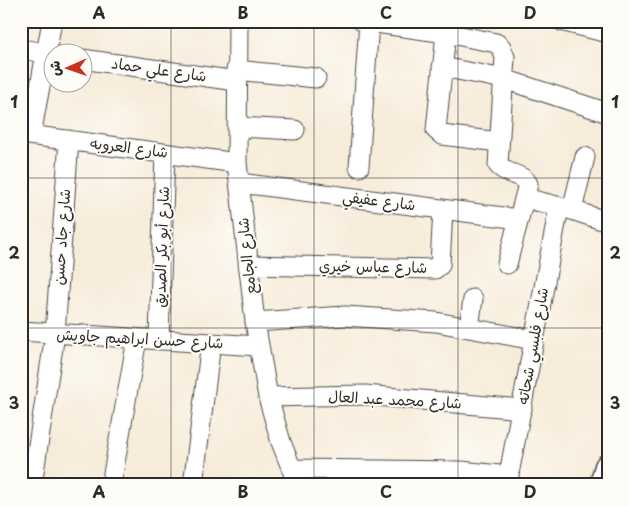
<svg xmlns="http://www.w3.org/2000/svg" width="629" height="506" viewBox="0 0 629 506" font-family="'Playpen Sans','Playpen Sans Arabic',sans-serif">
	<style>
		.lines { fill: none; stroke-linecap: round; stroke-linejoin: round }
		.minor-casing { stroke: #4a4845; stroke-width: 21 }
		.secondary-casing { stroke: #4a4845; stroke-width: 29 }
		.minor { stroke: #fff; stroke-width: 19 }
		.secondary { stroke: #fff; stroke-width: 26 }
		.grid { fill: none; stroke: #2b2b2b; stroke-width: 1; stroke-opacity: 0.55 }
		.labels { text-anchor: middle; stroke-width: 4; stroke-linejoin: round; paint-order: stroke }
		.street-label { font-size: 15px; fill: #2b2b2b; stroke: #fdfcf7 }
		.neatline { fill: none; stroke: #2b2b2b; stroke-width: 2 }
		.grid-label { font-size: 16px; text-anchor: middle; font-weight: bold; fill: #2b2b2b }
	</style>
	<rect width="100%" height="100%" fill="#fdfcf7"/>
	<filter id="ink" filterUnits="userSpaceOnUse"><feTurbulence type="fractalNoise" baseFrequency=".02" numOctaves="2"/><feDisplacementMap in="SourceGraphic" scale="10" xChannelSelector="R" yChannelSelector="G"/><feConvolveMatrix kernelMatrix="1 2 1 2 8 2 1 2 1" color-interpolation-filters="sRGB"/></filter>
	<filter id="wash" filterUnits="userSpaceOnUse"><feTurbulence type="fractalNoise" baseFrequency=".0096" numOctaves="4" result="noise"/><feDisplacementMap in="SourceGraphic" scale="20" xChannelSelector="R" yChannelSelector="G"/><feGaussianBlur stdDeviation="1.12" result="paint"/><feColorMatrix in="noise" values="0 0 0 0 0 0 0 0 0 0 0 0 0 0 0 0 0 1.4 0 .05"/><feComposite in="paint" operator="in"/></filter>
	<g filter="url(#wash)">
		<rect width="100%" height="100%" fill="#f7ecda"/>
	</g>
	<g filter="url(#ink)">
		<g class="lines">
			<defs>
				<path id="minor" d="M238,21l-1,142 18,159 13,75 13,45 17,43
					M362,21l84,12 50,10 5,4 4,10 -7,108c8,10 24,8 30,19l-21,80
					M561,21l47,12
					M446,33l-10,97 6,5 57,7
					M21,49l31,5
					M82,59l154,22
					M442,67l62,12 104,34
					M236,70l80,8
					M237,127l58,3
					M21,134l216,29
					M31,135l21,-114
					M359,167l10,-145
					M240,183l279,36
					M525,198l47,12 36,12
					M572,210l13,-53
					M248,265l187,4 5,-4 3,-56
					M255,322l90,-6 91,6 98,18
					M469,328l4,-29
					M21,331l237,15
					M159,340l6,-187
					M268,397l97,-2 157,14
					M292,469l169,2 48,5
					M32,485l23,-151 14,-194
					M111,485l26,-146
					M193,485l18,-142
					M507,485l52,-278"/>
				<path id="secondary" d="M603,485l5,-18"/>
			</defs>
			<use href="#minor" class="minor-casing"/>
			<use href="#secondary" class="secondary-casing"/>
			<use href="#minor" class="minor"/>
			<use href="#secondary" class="secondary"/>
		</g>
	</g>
	<path class="grid" d="M171,21v464M314,21v464M458,21v464M21,178h587M21,328h587"/>
	<g class="labels">
		<g class="street-label">
			<text transform="translate(159 70) rotate(8)" y="5">شارع علي حماد</text>
			<text transform="translate(129 148) rotate(7)" y="5">شارع العروبه</text>
			<text transform="translate(379 201) rotate(7)" y="5">شارع عفيفي</text>
			<text transform="translate(62 237) rotate(-86)" y="5">شارع جاد حسن</text>
			<text transform="translate(162 247) rotate(-88)" y="5">شارع أبو بكر الصديق</text>
			<text transform="translate(247 256) rotate(-96)" y="5">شارع الجامع</text>
			<text transform="translate(373 267) rotate(1)" y="5">شارع عباس خيري</text>
			<text transform="translate(140 339) rotate(3)" y="5">شارع حسن ابراهيم جاويش</text>
			<text transform="translate(533 346) rotate(-80)" y="5">شارع فلبسي شحاته</text>
			<text transform="translate(395 400) rotate(3)" y="5">شارع محمد عبد العال</text>
		</g>
	</g>
	<rect width="629" height="506" fill="none" stroke="#fdfcf7" stroke-width="55"/>
	<g transform="translate(68 68) rotate(268)"><circle r="24" fill="#fdfcf7" stroke="#a9a8a5"/>
	<path d="M0-4L9 19L0 12L-9 19Z" fill="#c8321e"/>
	<text y="-8" font-size="14" font-weight="bold" text-anchor="middle" fill="#2b2b2b">ش</text>
	</g>
	<rect x="28" y="28" width="574" height="450" class="neatline"/>
	<g class="grid-label">
		<text x="99" y="19">A</text>
		<text x="243" y="19">B</text>
		<text x="386" y="19">C</text>
		<text x="530" y="19">D</text>
		<text x="14" y="108">1</text>
		<text x="615" y="108">1</text>
		<text x="14" y="259">2</text>
		<text x="615" y="259">2</text>
		<text x="14" y="409">3</text>
		<text x="615" y="409">3</text>
		<text x="99" y="498">A</text>
		<text x="243" y="498">B</text>
		<text x="386" y="498">C</text>
		<text x="530" y="498">D</text>
	</g>
</svg>
